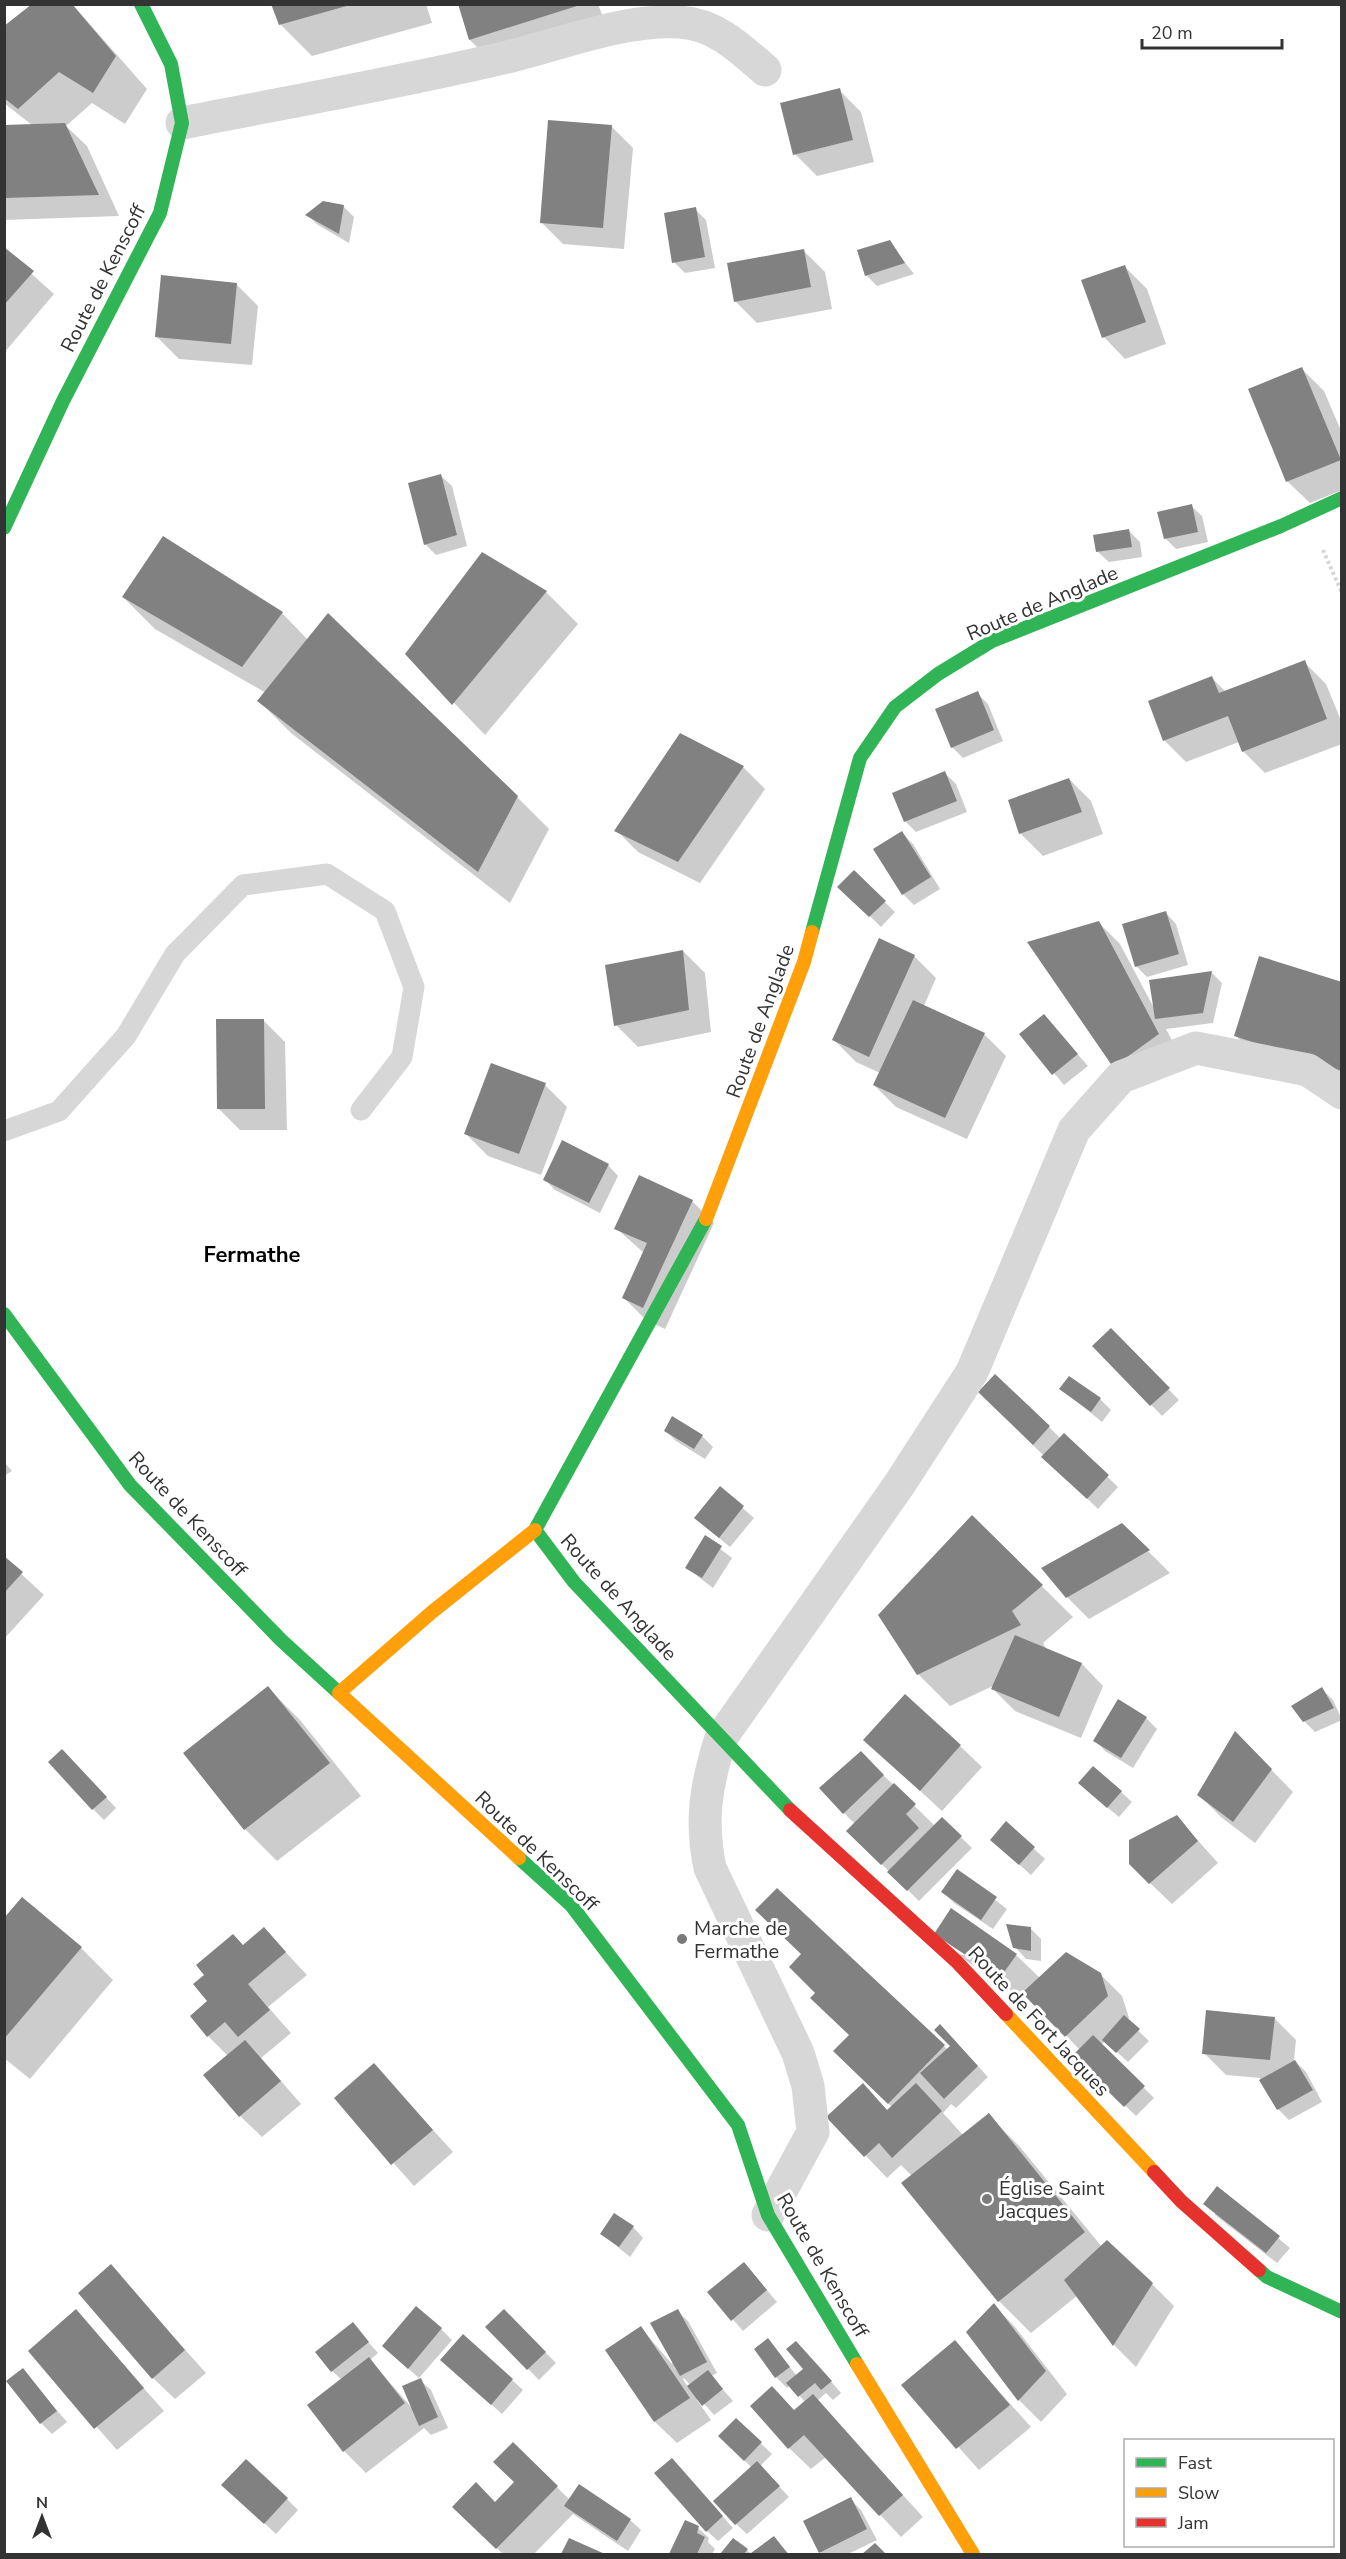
<svg xmlns="http://www.w3.org/2000/svg" width="1346" height="2559" viewBox="0 0 1346 2559" font-family="'Nunito Sans',sans-serif">
	<style>
		.shadow { fill: #0003; fill-rule: evenodd }
		.building { fill: #818181 }
		.lines { fill: none; stroke-linecap: round; stroke-linejoin: round }
		.path { stroke: #d6d6d6; stroke-width: 4; stroke-dasharray: 3 3; stroke-linecap: butt }
		.lane { stroke: #d7d7d7; stroke-width: 21 }
		.street { stroke: #d7d7d7; stroke-width: 33 }
		.fast { stroke: #30b455; stroke-width: 14 }
		.slow { stroke: #ff9f0a; stroke-width: 14 }
		.jam { stroke: #e5322d; stroke-width: 14 }
		.poi-dot { fill: #7a7a7a; stroke: #fff; stroke-width: 2 }
		.labels { text-anchor: middle; stroke-width: 6; stroke-linejoin: round; paint-order: stroke }
		.street-label { font-size: 20px; fill: #333; stroke: #fff }
		.poi-label { font-size: 20px; fill: #333; stroke: #fff; text-anchor: start }
		.quarter-label { font-size: 22px; font-weight: bold; fill: #000; stroke: #fff }
	</style>
	<rect width="100%" height="100%" fill="#fff"/>
	<path class="shadow" d="M72,4l75,85 -22,35 -33,-21 -26,23 21,20 32,70 -115,4v-94l28,-1 -28,-22v-75z
		M273,4h153l6,19 -120,33 -32,-32z
		M459,4h139l8,21 -114,37 -22,-22z
		M839,90l22,22 13,50 -57,14 -22,-22z
		M611,126l22,22 -9,101 -61,-5 -22,-22z
		M343,206l11,11 -5,26 -31,-18 -11,-10z
		M695,209l11,11 9,48 -30,5 -11,-11z
		M889,242l25,32 -37,12 -10,-10 -8,-25z
		M4,249l50,45 -50,59z
		M803,250l22,22 7,37 -75,14 -22,-22z
		M1125,267l22,22 19,55 -41,15 -21,-22z
		M236,284l22,22 -6,59 -73,-6 -22,-22z
		M1302,369l22,22 18,42v57l-32,13 -22,-21 -38,-92z
		M441,476l11,10 15,60 -31,9 -11,-11z
		M1191,506l11,10 6,26 -32,7 -11,-11z
		M1129,531l11,11 2,15 -33,5 -11,-10z
		M164,538l118,75 26,27 209,157 32,32 -39,74 -219,-170 -32,-32 7,-8 -111,-64 -32,-32z
		M546,592l32,32 -93,111 -78,-81z
		M1304,662l22,22 16,39v21l-77,29 -22,-22 -4,-9 -53,20 -22,-22 48,-62 14,14z
		M977,693l11,11 15,37 -40,17 -11,-11z
		M680,735l63,32 22,22 -65,94 -62,-31 -22,-22z
		M945,773l11,11 11,28 -51,20 -11,-11z
		M1069,779l22,22 12,33 -60,22 -22,-22 -11,-33z
		M902,833l11,11 27,45 -26,16 -11,-11z
		M854,872l41,40 -14,15 -41,-40z
		M1166,913l10,11 12,41 -41,12 -11,-11z
		M1098,922l22,22 34,64 -3,-26 61,-9 10,10 -9,40 -47,6 14,27 -66,10z
		M683,951l22,22 6,59 -73,15 -22,-22z
		M914,956l22,22 -12,28 60,28 22,22 -39,83 -71,-32 -22,-22 6,-12 -24,-11 -22,-22z
		M1342,984v107l-75,-24 -32,-32z
		M1044,1016l44,50 -24,19 -43,-51z
		M263,1020l22,22 2,88h-47l-22,-22z
		M545,1085l22,22 -26,68 -53,-19 -22,-22z
		M608,1165l10,11 -18,37 -45,-23 -11,-11z
		M692,1201l22,22 -49,106 -19,-9 -22,-22 20,-45 -28,-25z
		M1111,1330l68,70 -17,16 -68,-70z
		M1061,1389l39,10 11,11 -9,12z
		M990,1403l59,24 12,12 3,-4 54,52 -20,22z
		M666,1431l36,5 11,11 -8,12 -29,-18z
		M4,1462l8,9 -8,5z
		M720,1488l34,30 -24,29 -23,-19z
		M972,1517l101,100 -30,26 4,7 35,14 21,22 -22,52 -66,-27 -22,-22 2,-4 -45,21 -32,-32z
		M1122,1525l48,48 -81,46 -22,-22z
		M706,1538l26,20 -19,30 -26,-20z
		M4,1558l40,37 -40,44z
		M268,1688l32,32 61,76 -84,65 -32,-32z
		M1322,1689l11,11 9,20 -27,12 -11,-11z
		M1146,1718l11,11 -24,39 -28,-17 -10,-11z
		M1235,1733l58,59 -38,51 -34,-26 -22,-22z
		M865,1740l95,6 22,21 -40,44z
		M861,1753l74,73 7,-7 30,29 -53,53 -71,-70 7,-7 -11,-11z
		M73,1762l43,46 -12,12 -11,-11z
		M1121,1792l11,10 -13,15 -28,-23z
		M1177,1817l41,46 -46,41 -42,-40z
		M1006,1823l39,36 -14,16 -28,-25z
		M957,1871l50,38 -14,20 -39,-26 -11,-11z
		M777,1890l171,160 4,-4 -1,-9 37,40 -32,31 -5,-4 -8,9 20,22 25,-20 32,32 82,100 50,37 22,22 -38,61 -22,-22 -36,-50 -47,38 -32,-32 -87,-125 -11,-11 -14,13 -58,-61 34,-31 25,25 4,-4 -25,-24 -17,-47 -33,-43z
		M4,1920l77,28 32,32 -83,99 -26,-21z
		M1030,1928l11,11v22l-15,-2 -11,-12z
		M264,1929l43,46 -39,32 23,26 -30,25 40,46 -39,33 -22,-21 -12,-60 -20,-20 1,-35z
		M958,1955h58l24,23 60,-4 22,22 7,22 -2,2 22,21 -21,21 -23,-21 -4,4 53,53 -18,18 -62,-60 6,-6 -54,-56 -4,5z
		M1274,2018l22,22 -2,20 12,12 16,30 -33,18 -11,-11 -18,-31 -34,-3 -22,-22z
		M374,2065l79,87 -39,34 -78,-88z
		M1217,2188l73,60 -13,15 -62,-48z
		M633,2227l10,11 -13,19 -28,-23z
		M110,2266l96,107 -31,26 -22,-21z
		M754,2275l23,27 -34,29 -34,-39z
		M994,2305l21,22 52,67 -26,28 -22,-22 -51,-68z
		M504,2311l52,52 -17,17 -52,-53z
		M677,2311l11,10 29,52 -6,3 22,25 -19,14 -15,-17 -2,2 14,20 -34,23 -22,-21 -48,-71 34,-23 31,36zM684,2378l6,7 -2,2 -5,-8z
		M76,2312l88,99 -47,39 -87,-99z
		M352,2324l26,29 -8,7 42,48 8,-28 11,10 17,38 -17,7 -7,-7 -58,45 -22,-22 -2,-71 -10,-9z
		M441,2329l11,11 -33,38 -24,-21z
		M768,2340l29,36 8,-7 2,-15 34,39 -8,7 -7,-7 -9,8 106,116 -22,20 -75,-80 -15,12 -22,-21 6,-37 10,-9 -15,-17 -3,3 -11,-11z
		M955,2342l76,85 -52,43 -76,-85z
		M22,2370l45,52 -15,12 -11,-11z
		M453,2371l59,9 11,10 -21,24z
		M736,2420l36,34 -12,12 29,31 -42,37 -11,-10 16,-56 -32,-32z
		M513,2444l57,56 60,20 11,10 -13,21 -55,-37 -39,40h-31l-49,-47 41,-3 21,-22z
		M682,2471l51,57 -15,13 -11,-10z
		M234,2495l53,4 11,11 -22,24z
		M850,2499l11,11 16,30 -29,14h-25l-3,-2z
		M686,2522l12,6 11,10 -1,4 7,7 -3,5h-41z
		M774,2538l15,16h-67l11,-14 19,14z
		M570,2540l31,14h-38z"/>
	<path class="building" d="M32,4h40l44,52 -23,37 -34,-21 -41,37 -14,-11v-72z
		M271,4h79v1l-71,20z
		M458,4h122v1l-111,35z
		M840,88l13,52 -60,15 -13,-52z
		M548,120l64,5 -9,103 -63,-5z
		M65,123l34,72 -95,3v-73z
		M323,201l21,4 -5,29 -34,-19z
		M696,207l9,50 -33,6 -8,-50z
		M890,240l15,23 -40,13 -8,-26z
		M4,247l30,24 -30,34z
		M804,249l7,38 -77,15 -7,-39z
		M1125,265l21,57 -44,16 -21,-58z
		M161,275l76,8 -6,61 -76,-7z
		M1302,367l39,93 -55,22 -38,-93z
		M441,474l16,61 -33,10 -16,-62z
		M1192,504l6,28 -34,7 -7,-27z
		M1129,529l3,18 -36,5 -3,-17z
		M163,536l120,76 -41,55 -120,-70z
		M482,552l65,39 -95,114 -47,-51z
		M328,613l190,183 -40,76 -221,-171z
		M1305,660l22,59 -85,33 -14,-36 -65,25 -15,-40 64,-25 7,17z
		M978,691l16,39 -43,18 -16,-39z
		M680,733l64,33 -66,96 -64,-31z
		M945,771l12,30 -53,21 -12,-29z
		M1069,778l13,34 -63,22 -11,-34z
		M902,831l29,46 -29,18 -29,-46z
		M854,870l32,31 -17,16 -32,-30z
		M1166,911l13,43 -44,13 -13,-43z
		M1099,921l60,113 -46,33 -86,-125z
		M879,938l36,17 -46,102 -37,-17z
		M683,950l6,60 -75,16 -9,-61z
		M1259,956l83,26v89l-108,-35z
		M1212,971l-9,42 -48,6 -6,-39z
		M913,1000l72,33 -40,85 -72,-33z
		M1044,1014l34,40 -26,21 -33,-41z
		M216,1019h48l1,90h-48z
		M491,1063l55,20 -27,71 -55,-20z
		M562,1140l47,24 -20,39 -46,-23z
		M639,1175l54,25 -50,108 -21,-10 25,-55 -33,-14z
		M1111,1328l59,60 -20,18 -58,-60z
		M995,1374l55,52 -17,19 -55,-53z
		M1069,1376l32,22 -10,14 -32,-23z
		M672,1416l31,19 -9,14 -30,-18z
		M1064,1433l45,42 -22,24 -46,-42z
		M720,1486l24,20 -25,32 -25,-20z
		M972,1515l71,70 -31,26 9,14 -104,50 -39,-60z
		M1122,1523l28,27 -84,48 -25,-30z
		M705,1535l17,11 -20,32 -17,-10z
		M4,1556l19,16 -19,21z
		M1015,1635l67,28 -23,54 -68,-28z
		M268,1686l62,77 -86,67 -61,-77z
		M1322,1687l12,21 -31,14 -12,-16z
		M905,1694l56,51 -41,46 -57,-51z
		M1118,1699l29,18 -26,41 -28,-17z
		M1235,1731l37,38 -39,53 -36,-27z
		M62,1749l45,48 -15,13 -44,-48z
		M861,1751l23,24 -41,39 -24,-26z
		M1093,1766l29,25 -15,17 -29,-25z
		M894,1783l22,21 -10,10 13,14 -38,37 -35,-34z
		M1177,1815l21,26 -49,43 -20,-20v-24z
		M942,1817l20,19 -55,55 -20,-19z
		M1006,1821l29,26 -16,18 -29,-25z
		M957,1869l40,28 -16,23 -40,-28z
		M777,1888l168,157 -57,59 -55,-53 16,-16 -39,-37 5,-5 -26,-26 12,-13 -46,-44z
		M22,1897l60,50 -78,92v-121z
		M951,1908l66,46 -17,24 -66,-44z
		M1006,1924l25,3v24l-18,-3z
		M264,1927l22,25 -38,32 22,26 -32,27 -13,-15 -18,15 -17,-21 17,-15 -14,-17 11,-9 -8,-10 37,-31 10,11z
		M1066,1952l35,21 7,23 -43,41 -43,-44z
		M1206,2010l69,7 -5,43 -68,-6z
		M1124,2015l16,14 -24,24 -14,-13z
		M940,2024l38,42 -34,33 -24,-26 30,-27 -16,-16z
		M1093,2035l52,51 -21,21 -52,-51z
		M245,2040l36,41 -42,36 -36,-42z
		M1295,2060l18,30 -36,20 -18,-30z
		M374,2063l59,67 -42,35 -57,-67z
		M863,2083l24,27 29,-27 26,28 -50,47 -13,-15 -15,14 -38,-40z
		M989,2113l96,119 -87,70 -97,-119z
		M1217,2186l63,50 -14,17 -63,-49z
		M614,2213l20,13 -15,21 -19,-13z
		M1107,2240l46,43 -40,63 -49,-66z
		M744,2262l23,28 -36,31 -24,-29z
		M111,2264l74,86 -33,29 -74,-86z
		M994,2303l52,68 -28,30 -52,-69z
		M416,2306l26,22 -34,41 -26,-23z
		M76,2309l68,79 -50,41 -66,-78z
		M504,2309l42,43 -19,18 -42,-43z
		M678,2309l29,53 -27,14 -30,-53z
		M353,2322l16,20 -38,30 -16,-20z
		M641,2326l49,72 -36,24 -49,-72z
		M463,2334l50,45 -22,26 -51,-45z
		M768,2338l22,29 -15,11 -21,-29z
		M955,2340l55,65 -54,44 -55,-64z
		M796,2341l36,40 -11,9 -6,-7 -17,14 -12,-14 17,-14 -17,-20z
		M369,2357l36,46 -62,49 -36,-47z
		M23,2368l34,43 -17,13 -34,-43z
		M708,2370l15,19 -21,17 -15,-20z
		M421,2378l17,39 -19,9 -17,-40z
		M772,2386l22,24 19,-16 90,101 -24,21 -75,-81 -16,14 -38,-43z
		M736,2418l26,24 -18,19 -26,-25z
		M513,2442l45,44 -62,63 -44,-42 24,-25 19,20 19,-20 -21,-20z
		M672,2458l51,58 -17,16 -52,-59z
		M246,2459l42,39 -24,26 -43,-39z
		M757,2461l23,25 -45,39 -22,-24z
		M579,2484l52,35 -14,22 -53,-35z
		M851,2497l16,32 -48,24 -16,-32z
		M685,2520l14,6 -2,7 8,4 -8,17h-28z
		M774,2536l14,18h-36l-1,-1z
		M569,2538l36,16h-44z
		M733,2538l15,11 -4,5h-24z
		M875,2543l11,11h-24z"/>
	<g class="lines">
		<path class="path" d="M1323,550l19,43"/>
		<path class="lane" d="M4,1131l55,-20 67,-75 49,-82 68,-69 84,-11 58,37 29,76 -12,70 -41,53"/>
		<path class="street" d="M182,123c107,-21 215,-40 321,-65 57,-13 117,-39 177,-36 35,2 60,26 85,48
			M768,2215l45,-83 -5,-46 -10,-33 -88,-185c-10,-48 -4,-83 11,-130l178,-253 73,-113 102,-242 47,-53 75,-29 112,22 34,23"/>
		<path class="fast" d="M4,528l59,-127 97,-188 22,-90 -11,-59 -30,-60
			M812,932l48,-174 35,-51 43,-33 54,-33 289,-115 61,-28
			M706,1219l-171,311 39,52 216,228
			M4,1314l126,171 151,155 58,53
			M519,1858l52,47 167,220 30,90 89,149
			M1259,2270l8,7 75,35"/>
		<path class="slow" d="M706,1219l98,-257 8,-30
			M339,1693l180,165
			M339,1693l93,-81 103,-82
			M1006,2014l148,158
			M857,2364l116,190"/>
		<path class="jam" d="M790,1810l166,151 50,53
			M1154,2172l27,29 78,69"/>
	</g>
	<g class="poi-dot">
		<circle cx="682" cy="1939" r="6"/>
		<circle cx="987" cy="2199" r="6"/>
	</g>
	<g class="labels">
		<g class="street-label">
			<text transform="translate(103 278) rotate(-63)" y="7">Route de Kenscoff</text>
			<text transform="translate(1042 603) rotate(-23)" y="7">Route de Anglade</text>
			<text transform="translate(760 1021) rotate(-70)" y="7">Route de Anglade</text>
			<text transform="translate(188 1514) rotate(47)" y="7">Route de Kenscoff</text>
			<text transform="translate(619 1597) rotate(48)" y="7">Route de Anglade</text>
			<text transform="translate(537 1851) rotate(44)" y="7">Route de Kenscoff</text>
			<text transform="translate(1039 2021) rotate(47)" y="7">Route de Fort Jacques</text>
			<text transform="translate(823 2265) rotate(60)" y="7">Route de Kenscoff</text>
		</g>
		<g class="poi-label">
			<text x="694" y="1935">Marche de<tspan x="694" dy="23">Fermathe</tspan></text>
			<text x="999" y="2195">Église Saint<tspan x="999" dy="23">Jacques</tspan></text>
		</g>
		<g class="quarter-label">
			<text x="252" y="1262">Fermathe</text>
		</g>
	</g>
	<rect width="1346" height="2559" fill="none" stroke="#333333" stroke-width="12"/>
	<rect x="1124" y="2439" width="210" height="108" fill="#ffffff" stroke="#adadad" stroke-width="1.5"/>
	<rect x="1136" y="2458" width="30" height="9" fill="#30b455" stroke="#adadad" stroke-width="1.5"/>
	<text x="1178" y="2469" font-size="18" fill="#333333">Fast</text>
	<rect x="1136" y="2488" width="30" height="9" fill="#ff9f0a" stroke="#adadad" stroke-width="1.5"/>
	<text x="1178" y="2499" font-size="18" fill="#333333">Slow</text>
	<rect x="1136" y="2518" width="30" height="9" fill="#e5322d" stroke="#adadad" stroke-width="1.5"/>
	<text x="1178" y="2529" font-size="18" fill="#333333">Jam</text>
	<g transform="translate(42 2517)" stroke="#ffffff" stroke-width="4.5" paint-order="stroke">
	<path d="M0-4.5L10 22L0 15L-10 22Z" fill="#333333"/>
	<text y="-9" font-size="16" font-weight="bold" text-anchor="middle" fill="#333333">N</text>
	</g>
	<path d="M1142 39v9h140v-9" fill="none" stroke="#333333" stroke-width="3"/>
	<text x="1151" y="39" font-size="18" fill="#333333" stroke="#ffffff" stroke-width="4.5" paint-order="stroke">20 m</text>
</svg>
